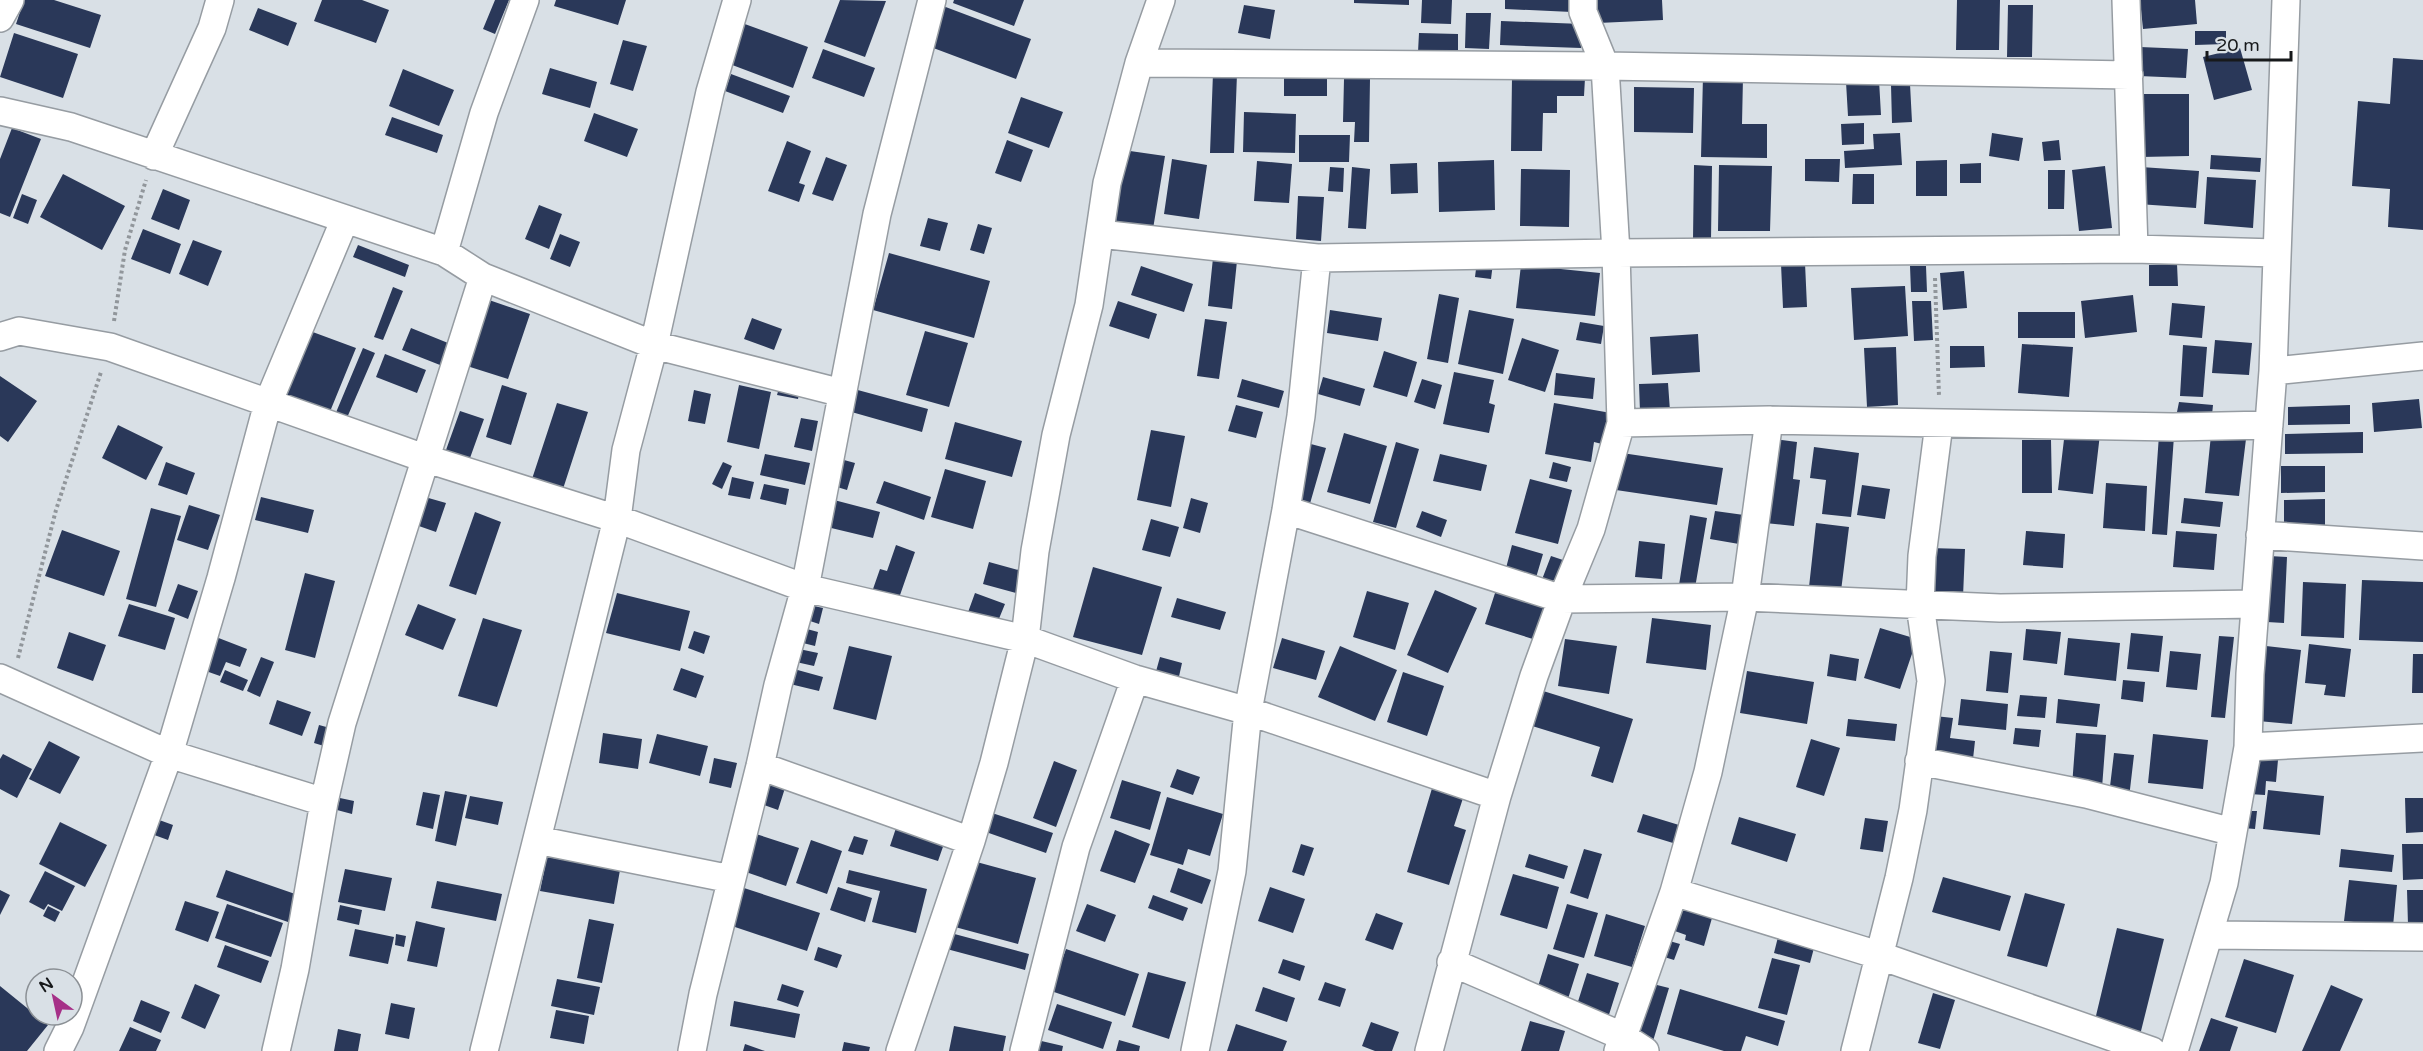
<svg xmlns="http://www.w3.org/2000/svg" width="2423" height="1051" viewBox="0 0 2423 1051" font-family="'Varela Round',sans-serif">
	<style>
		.building { fill: #2a3859 }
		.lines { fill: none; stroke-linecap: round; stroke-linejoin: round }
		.minor-casing { stroke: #969ca2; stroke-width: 30 }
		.path { stroke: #91969b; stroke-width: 4; stroke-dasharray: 3 3; stroke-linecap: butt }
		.minor { stroke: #fff; stroke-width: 27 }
	</style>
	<rect width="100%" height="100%" fill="#d9e0e6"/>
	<path class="building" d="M24,0h30l47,15 -11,33 -74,-24z
		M322,0h40l27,10 -13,33 -62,-22z
		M495,0h14l-14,34 -12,-5z
		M556,0h70l-8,25 -64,-19z
		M840,0l46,1 -21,56 -41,-15z
		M954,0h70l-10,26 -61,-23z
		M1354,0h55v5l-55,-2z
		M1422,0h30l-1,24 -30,-1z
		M1505,0h67v12l-67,-3z
		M1597,0h65l1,20 -65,3z
		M1957,0h43l-1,50h-43z
		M2140,0h55l2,24 -54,5z
		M1244,5l31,5 -5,29 -32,-6z
		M2008,5h25l-1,52h-25z
		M943,6l88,33 -15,40 -88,-33z
		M258,8l39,15 -9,23 -39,-16z
		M1466,13h25l-2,36 -24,-1z
		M1501,21l81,3 -1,24 -81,-3z
		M742,23l66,24 -15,41 -66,-25z
		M2195,31h31v13l-31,1z
		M14,33l64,21 -15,44 -63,-21z
		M1419,33l39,1v19l-40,-1z
		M623,40l24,6 -14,45 -23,-7z
		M2140,47l48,2 -2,29 -47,-2z
		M2240,48l12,42 -38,10 -11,-43z
		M823,49l52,19 -11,29 -52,-19z
		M2393,58l30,2v170l-35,-3 2,-38 -38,-3 6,-85 32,3z
		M550,68l47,14 -7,26 -48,-14z
		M403,69l51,21 -15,36 -50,-20z
		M1284,70h43v26h-43z
		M1213,73l24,1 -3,79h-24z
		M731,74l59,22 -7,17 -58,-22z
		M1703,76l40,1 -1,47h25v34l-66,-1z
		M1512,77l73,1 -1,18h-27v17h-14l-1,38h-31z
		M1344,79h26l-1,63h-15l1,-20h-12z
		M1879,80l2,35 -33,1 -2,-34z
		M1910,84l2,38 -20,1 -1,-38z
		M1634,87l60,1 -1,45 -59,-1z
		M2141,94h48v62l-48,1z
		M1021,97l42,15 -14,36 -41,-15z
		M1244,112l52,2 -1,39 -52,-1z
		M594,113l44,16 -11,28 -43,-16z
		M392,117l51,18 -6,18 -52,-18z
		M1864,123v21l-22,1 -1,-21z
		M12,128l29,11 -31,78 -10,-4v-54z
		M1900,133l2,32 -57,3 -1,-17 30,-2 -1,-15z
		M1992,133l31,5 -4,23 -30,-5z
		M1299,135h51l-1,27h-50z
		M1007,140l26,10 -12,32 -26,-9z
		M2059,140l2,20 -17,1 -2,-19z
		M787,141l24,10 -12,32 6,2 -6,17 -31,-11z
		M1123,150l42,6 -12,73 -41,-6z
		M2211,155l50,3 -1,14 -50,-3z
		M826,157l21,8 -14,36 -21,-7z
		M1172,159l35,6 -8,54 -35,-5z
		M1805,159h35l-1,23 -34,-1z
		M1494,160l1,50 -56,2 -1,-50z
		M1947,160v36h-31v-35z
		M1257,161l35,3 -3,39 -35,-2z
		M1417,163l1,30 -27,1 -1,-30z
		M1981,163v20h-21v-19z
		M1694,165l18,1 -1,74 -18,-1z
		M1719,165l53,1 -2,65h-52z
		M2105,166l7,62 -33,3 -7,-61z
		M1330,167l14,1 -1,24 -15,-1z
		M1352,167l18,2 -4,60 -18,-1z
		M2141,167l58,4 -3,37 -58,-4z
		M1521,169l49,1 -1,57 -49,-1z
		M2048,170h17l-1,39h-16z
		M63,174l62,32 -23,44 -62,-33z
		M1853,174h21v30h-22z
		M2207,177l49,3 -3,48 -49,-4z
		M163,189l27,11 -11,30 -28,-11z
		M22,194l15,6 -9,24 -15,-6z
		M1298,196l26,1 -3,44 -25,-2z
		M539,205l23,9 -13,35 -24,-10z
		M928,218l20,5 -8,28 -20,-5z
		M978,224l14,4 -8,26 -14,-4z
		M143,229l38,15 -11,30 -39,-15z
		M560,234l20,8 -10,25 -20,-8z
		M193,240l29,11 -14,35 -29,-12z
		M358,245l51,20 -4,12 -52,-20z
		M889,253l101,28 -16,57 -101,-28z
		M1213,258l24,3 -5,48 -24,-3z
		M1477,261l16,2 -2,16 -16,-2z
		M1805,263l2,44 -24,1 -2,-44z
		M2177,264l1,22h-29v-21z
		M1521,265l79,8 -5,43 -79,-8z
		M1141,266l52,18 -9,28 -53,-17z
		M1910,266h16l1,26h-16z
		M1964,271l3,37 -24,2 -3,-37z
		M1905,286l3,50 -54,4 -3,-52z
		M393,287l10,4 -20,49 -9,-3z
		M1439,294l20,4 -11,65 -21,-4z
		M2133,295l4,37 -52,6 -4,-37z
		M489,300l41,14 -22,65 -41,-13z
		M1118,301l39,13 -8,25 -40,-13z
		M1912,301h19l2,39 -19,1z
		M2172,303l33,3 -3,32 -33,-3z
		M1330,310l52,8 -4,23 -51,-8z
		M1469,310l45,9 -11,55 -45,-10z
		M2018,312h57v26h-57z
		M752,318l30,11 -8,21 -30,-11z
		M1205,319l22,3 -8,57 -22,-3z
		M1580,322l24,4 -3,18 -25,-4z
		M411,328l37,15 -8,22 -38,-15z
		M310,331l46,17 -27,66 -45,-18z
		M925,331l43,12 -19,64 -43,-12z
		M1698,334l2,38 -48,3 -2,-38z
		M1522,338l37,12 -14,42 -37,-12z
		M2215,340l37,3 -3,32 -37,-2z
		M2022,344l51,3 -4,50 -51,-4z
		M2183,345l24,2 -4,50 -23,-1z
		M1950,346h34l1,21 -35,1z
		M1896,347l2,58 -31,2 -3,-59z
		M363,348l12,5 -32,74 -11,-5z
		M1384,351l33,11 -10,35 -34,-10z
		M385,354l41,16 -9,23 -41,-16z
		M1454,372l40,8 -5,23 6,2 -6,28 -46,-9z
		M1556,373l39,5 -2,21 -39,-4z
		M0,376l37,25 -29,41 -8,-6z
		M1323,377l42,12 -5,17 -42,-12z
		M1242,379l42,12 -5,17 -42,-11z
		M1422,379l20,6 -7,24 -21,-7z
		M781,381l20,4 -3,14 -21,-4z
		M1668,383l2,28 -30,1 -1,-28z
		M502,385l25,8 -16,52 -25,-8z
		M739,385l32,7 -12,57 -32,-7z
		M854,389l74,20 -6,23 -74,-21z
		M694,390l17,4 -6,30 -17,-3z
		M2419,399l3,29 -48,4 -2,-29z
		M2179,402l34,3 -1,10 -35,-3z
		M557,403l31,9 -26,80 -31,-10z
		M1554,403l57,10 -5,32 -12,-3 -3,20 -46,-8z
		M1236,405l27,7 -7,26 -28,-7z
		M2350,405v19l-62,1v-18z
		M460,411l24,8 -14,39 -24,-8z
		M801,418l17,3 -6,30 -18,-4z
		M955,422l67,19 -10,36 -67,-18z
		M118,425l45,22 -17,33 -44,-22z
		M1151,430l34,6 -14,71 -34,-7z
		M2065,431l35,3 -7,60 -35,-4z
		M2363,432v21l-78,1v-20z
		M1344,433l43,13 -17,58 -43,-12z
		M2159,435l15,1 -7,99 -15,-1z
		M2211,435l35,4 -7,57 -34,-3z
		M1775,439l22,3 -4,37 7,1 -6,46 -29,-3z
		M2022,440h29l1,53h-30z
		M1396,442l23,7 -23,79 -23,-6z
		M1307,443l19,5 -17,59 -19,-5z
		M1814,447l45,6 -8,64 -29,-3 4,-34 -16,-2z
		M1622,453l101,15 -6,37 -101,-15z
		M765,454l45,9 -5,22 -45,-10z
		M1440,454l47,11 -6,26 -48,-10z
		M844,460l11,3 -8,27 -10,-3z
		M166,462l29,11 -8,22 -29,-10z
		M723,462l9,4 -10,23 -10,-5z
		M1553,462l18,5 -4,15 -18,-4z
		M2281,466h44v26l-44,1z
		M945,469l41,12 -13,48 -42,-12z
		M732,477l22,5 -4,17 -22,-4z
		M1530,479l42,11 -14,54 -43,-11z
		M884,481l47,16 -7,23 -48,-17z
		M2106,483l41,3 -2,45 -42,-3z
		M764,484l25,5 -3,16 -26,-6z
		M1862,485l28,4 -5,30 -28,-4z
		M261,497l53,13 -6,23 -53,-13z
		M425,497l21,6 -10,29 -20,-7z
		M1191,498l17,5 -8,30 -17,-5z
		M2184,498l39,4 -3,25 -39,-4z
		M2325,499v26l-41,1v-26z
		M834,500l46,12 -7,26 -46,-11z
		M189,505l31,10 -12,35 -31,-10z
		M151,508l30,8 -25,91 -30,-8z
		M1422,511l25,9 -6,17 -25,-10z
		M1715,511l29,4 -5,29 -29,-5z
		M475,512l26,10 -25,73 -27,-9z
		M1690,515l17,3 -12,70 -16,-3z
		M1151,519l28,8 -9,30 -28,-7z
		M1816,523l33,4 -8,64 -32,-4z
		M62,530l58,21 -16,45 -59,-20z
		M2026,531l39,3 -2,34 -40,-3z
		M2176,531l41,3 -3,36 -41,-3z
		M1639,541l26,3 -3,35 -27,-2z
		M896,545l19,7 -16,46 -26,-9 7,-20 7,2z
		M1512,545l31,9 -8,27 -30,-9z
		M1929,548l36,1 -2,48 -35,-1z
		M1551,556l12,4 -9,26 -13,-4z
		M2269,556l18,1 -3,66 -17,-1z
		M989,562l33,9 -6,22 -33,-9z
		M1093,567l69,20 -20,68 -69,-18z
		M305,573l30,8 -20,77 -30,-8z
		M2362,580l61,2v60l-64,-2z
		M2303,582l43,2 -2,54 -43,-2z
		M178,584l20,7 -10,28 -20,-8z
		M1435,590l42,18 -29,65 -41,-18z
		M1496,590l51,17 -11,33 -51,-16z
		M1367,591l42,12 -14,47 -42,-13z
		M617,593l73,18 -10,40 -74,-18z
		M975,593l30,11 -9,22 -29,-11z
		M1177,598l49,14 -6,18 -49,-13z
		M129,604l46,14 -10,32 -47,-14z
		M418,604l38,15 -13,31 -38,-15z
		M814,606l9,2 -4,16 -9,-3z
		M483,618l39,12 -25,77 -39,-11z
		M1652,618l59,7 -5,45 -60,-7z
		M1880,628l37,11 -17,50 -36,-11z
		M807,629l11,3 -3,14 -12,-3z
		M2026,629l35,3 -4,32 -34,-4z
		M694,631l16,5 -6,18 -16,-6z
		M69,632l37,13 -13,36 -36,-13z
		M2131,633l32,3 -4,36 -32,-3z
		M2219,636l15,1 -9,81 -14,-1z
		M216,637l31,12 -7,18 -14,-5 -6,14 -17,-6z
		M1282,638l43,13 -9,29 -43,-12z
		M2068,638l52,5 -4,38 -52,-6z
		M1565,639l52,7 -8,48 -51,-8z
		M2309,644l42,5 -6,48 -21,-2 2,-10 -21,-2z
		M849,646l43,10 -16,64 -43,-11z
		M1340,646l57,24 -22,51 -57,-24z
		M2266,646l35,4 -9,74 -34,-3z
		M799,649l19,4 -4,13 -18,-4z
		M1990,651l22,2 -4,40 -22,-2z
		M2170,651l31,3 -4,36 -31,-3z
		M1830,654l29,5 -3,22 -29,-5z
		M2413,654h10v39h-11z
		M261,657l13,5 -14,35 -13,-6z
		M1160,657l22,6 -4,18 -23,-6z
		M681,668l23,8 -8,22 -23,-8z
		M794,669l29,8 -4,14 -29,-7z
		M225,670l23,10 -5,11 -23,-9z
		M1747,671l67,11 -7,42 -67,-11z
		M1403,672l41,14 -17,50 -40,-14z
		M2123,680l22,2 -2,20 -22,-3z
		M1540,690l93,29 -20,64 -22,-7 9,-29 -71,-22z
		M2020,695l27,2 -2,21 -28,-2z
		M1961,699l47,5 -2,26 -48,-5z
		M2058,699l42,5 -3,23 -41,-4z
		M277,700l34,12 -9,24 -33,-12z
		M1935,716l18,2 -3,20 25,3 -2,18 -43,-5z
		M1848,719l49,5 -2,17 -49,-5z
		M319,725l11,3 -6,18 -10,-3z
		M2015,728l26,2 -2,17 -26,-3z
		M603,733l39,6 -4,30 -39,-6z
		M2076,733l30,2 -4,53 -30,-2z
		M657,734l51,12 -8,30 -51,-13z
		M2153,734l55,6 -5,49 -55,-6z
		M1811,739l29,9 -16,48 -28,-9z
		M49,741l31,16 -20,37 -31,-15z
		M2114,753l20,2 -5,43 -20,-3z
		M3,754l29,15 -15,29 -17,-9v-30z
		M714,758l23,5 -6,25 -22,-5z
		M2253,758l25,2 -2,22 -10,-1 -1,14 -16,-1z
		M1054,761l23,9 -21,57 -23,-9z
		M1177,769l23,8 -7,18 -23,-8z
		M1122,780l39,12 -11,38 -40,-12z
		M768,782l17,6 -7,22 -17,-6z
		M1433,785l31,10 -10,31 12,4 -17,55 -42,-13z
		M2268,790l56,6 -4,39 -57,-6z
		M445,791l22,4 -11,51 -21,-5z
		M423,792l17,3 -7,34 -17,-4z
		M470,796l33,6 -5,23 -33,-7z
		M1167,797l56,17 -13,42 -22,-7 -5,16 -33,-10z
		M340,798l14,3 -2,13 -15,-4z
		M2405,798h18v34l-17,1z
		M2245,811h12l-2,18 -12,-1z
		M992,813l61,20 -7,20 -60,-21z
		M1643,814l36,11 -6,18 -36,-11z
		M151,817l22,8 -5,15 -22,-8z
		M1739,817l57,17 -9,28 -56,-18z
		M1865,818l23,3 -5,31 -23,-3z
		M60,822l47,23 -22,42 -46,-23z
		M897,825l48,16 -7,20 -48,-15z
		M1115,830l35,14 -15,39 -35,-12z
		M756,834l43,14 -13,38 -43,-15z
		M854,836l14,4 -5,15 -15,-4z
		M811,840l31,11 -15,43 -31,-11z
		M1301,844l13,4 -10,28 -12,-4z
		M2402,844h21v35l-20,1z
		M1584,849l18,5 -14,45 -18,-6z
		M2341,849l53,6 -2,17 -53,-5z
		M1529,854l39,12 -4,13 -39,-12z
		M547,857l73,13 -6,34 -74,-13z
		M973,861l63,17 -18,66 -63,-17z
		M1178,868l33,12 -9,24 -32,-12z
		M345,869l47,9 -7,33 -47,-9z
		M226,870l72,25 -10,27 -72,-25z
		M849,870l78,19 -11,44 -44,-11 8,-31 -34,-8z
		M45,871l30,15 -13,25 -14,-7 -4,6 -15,-8z
		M1513,874l46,13 -12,42 -47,-14z
		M1943,877l68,19 -11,35 -68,-19z
		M2349,880l48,5 -4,41 -49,-5z
		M437,881l65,13 -6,27 -65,-13z
		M838,887l34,11 -7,24 -35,-12z
		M1270,887l35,12 -12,34 -35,-12z
		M744,888l76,25 -13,38 -75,-25z
		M0,890l10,5 -10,20z
		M2407,890h16v35h-15z
		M2025,893l40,11 -18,63 -40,-11z
		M1153,895l35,13 -5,13 -35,-13z
		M185,901l34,11 -11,30 -33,-12z
		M227,904l56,19 -12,34 -56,-19z
		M1087,904l29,11 -11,27 -29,-11z
		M1567,904l31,9 -14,45 -31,-9z
		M340,905l22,5 -3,15 -22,-5z
		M48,906l12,6 -5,10 -12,-6z
		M1679,908l33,10 -8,28 -19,-6 1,-5 -14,-5z
		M1376,913l27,10 -10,27 -28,-10z
		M1606,914l39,12 -13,41 -38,-11z
		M589,919l25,5 -12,59 -25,-5z
		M416,921l29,7 -8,39 -30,-6z
		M2117,928l47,11 -24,96 -46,-11z
		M355,929l39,8 -6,27 -39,-8z
		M947,932l82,22 -4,16 -82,-22z
		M396,934l10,2 -2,11 -9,-2z
		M1778,937l36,11 -4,15 -36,-10z
		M1666,940l14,4 -6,16 -13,-4z
		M225,945l44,16 -8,22 -44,-16z
		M818,947l24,8 -5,13 -23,-8z
		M1066,949l73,25 -14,42 -74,-25z
		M1548,954l31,10 -12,38 -31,-9z
		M1772,958l28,7 -13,50 -29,-7z
		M1283,959l22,7 -5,15 -22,-8z
		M2244,959l50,16 -18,58 -51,-16z
		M1148,972l38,10 -17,57 -37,-12z
		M1587,973l32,10 -12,38 -32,-10z
		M557,979l43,8 -6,28 -43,-9z
		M1325,982l21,7 -6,18 -22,-7z
		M195,984l25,11 -15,34 -24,-11z
		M782,984l22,7 -6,16 -21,-7z
		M1653,984l16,4 -16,53 -17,-4z
		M2331,985l32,14 -23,52h-38z
		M0,986l48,39 -21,26h-27z
		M1263,987l32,11 -8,24 -32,-11z
		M1680,989l105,32 -7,25 -32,-10 -5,15h-17l-57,-17z
		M1933,993l22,7 -15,49 -22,-6z
		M141,1000l29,12 -9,21 -28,-12z
		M734,1001l66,13 -5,24 -65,-12z
		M391,1003l24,5 -6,31 -24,-5z
		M1057,1004l55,18 -9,27 -55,-19z
		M556,1010l33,6 -5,28 -34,-6z
		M2211,1018l27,9 -8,24h-31z
		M1530,1021l35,10 -6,20h-38z
		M1371,1022l28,10 -7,19h-17l-13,-5z
		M1236,1024l51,17 -4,10h-56z
		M954,1026l52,10 -3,15h-54z
		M130,1027l31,13 -5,11h-37z
		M338,1029l23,5 -3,17h-24z
		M1037,1040l26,6 -1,5h-27z
		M1119,1040l21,6 -1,5h-23z
		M844,1042l26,5 -1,4h-27z
		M745,1044l20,7h-22z"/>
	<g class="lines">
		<defs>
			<path id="minor" d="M2126,0l8,249
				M0,18l10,-18
				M1139,63l466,3 524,9
				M0,111l71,16 373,125 39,25 171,68 188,48
				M154,156l58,-128 8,-28
				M1100,234l217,24 299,-5 518,-4 142,4
				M444,252l40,-139 41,-113
				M0,337l19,-6 91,16 314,111 193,61 188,69 220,51 110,40 113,32 249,85
				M2273,371l150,-15
				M1621,423l148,-3 404,7 96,-2
				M1286,510l276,89 183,-2 255,11 255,-4
				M2260,535l163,11
				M0,678l169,76 155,48
				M2248,747l175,-9
				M1919,761l167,33 147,38
				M760,766l211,75
				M537,840l194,39
				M1674,892l204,63 274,96
				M2210,935l213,2
				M1451,962l171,74 23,15
				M58,1051l12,-24 99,-273 52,-176 47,-175 77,-184
				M276,1051l19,-82 29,-167 18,-79 141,-446
				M484,1051l133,-532 9,-69 28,-105 56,-253 27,-92
				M692,1051l11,-57 57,-228 18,-81 27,-97 72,-374 55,-214
				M900,1051l71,-210 23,-78 31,-124 10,-88 21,-116 33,-130 18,-122 32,-120 22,-63
				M1024,1051l52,-204 59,-168
				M1195,1051l37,-180 16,-160 38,-201 15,-94 16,-158
				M1429,1051l68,-255 37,-120 28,-77 29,-70 30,-106 -5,-170 -11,-187 -22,-54v-12
				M1618,1051l56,-159 34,-120 37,-175 24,-177
				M1855,1051l44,-173 14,-68 18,-129 -11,-76 2,-49 17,-132
				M2174,1051l50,-168 24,-136 2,-73 23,-303 13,-371"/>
		</defs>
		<use href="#minor" class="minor-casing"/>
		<path class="path" d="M1935,278l4,118
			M114,321l11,-71 21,-70
			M18,658l38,-148 45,-138"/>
		<use href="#minor" class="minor"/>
	</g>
	<g transform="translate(54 997) rotate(327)"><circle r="28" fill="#d9e0e6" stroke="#8b9095" stroke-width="1.5"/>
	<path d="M0-4.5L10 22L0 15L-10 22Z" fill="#a63088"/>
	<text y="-9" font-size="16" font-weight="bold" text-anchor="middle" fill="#17191b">N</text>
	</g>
	<path d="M2207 51v9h84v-9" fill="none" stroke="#17191b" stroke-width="3"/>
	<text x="2216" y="51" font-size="18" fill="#17191b" stroke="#d9e0e6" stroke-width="4.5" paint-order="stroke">20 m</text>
</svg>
